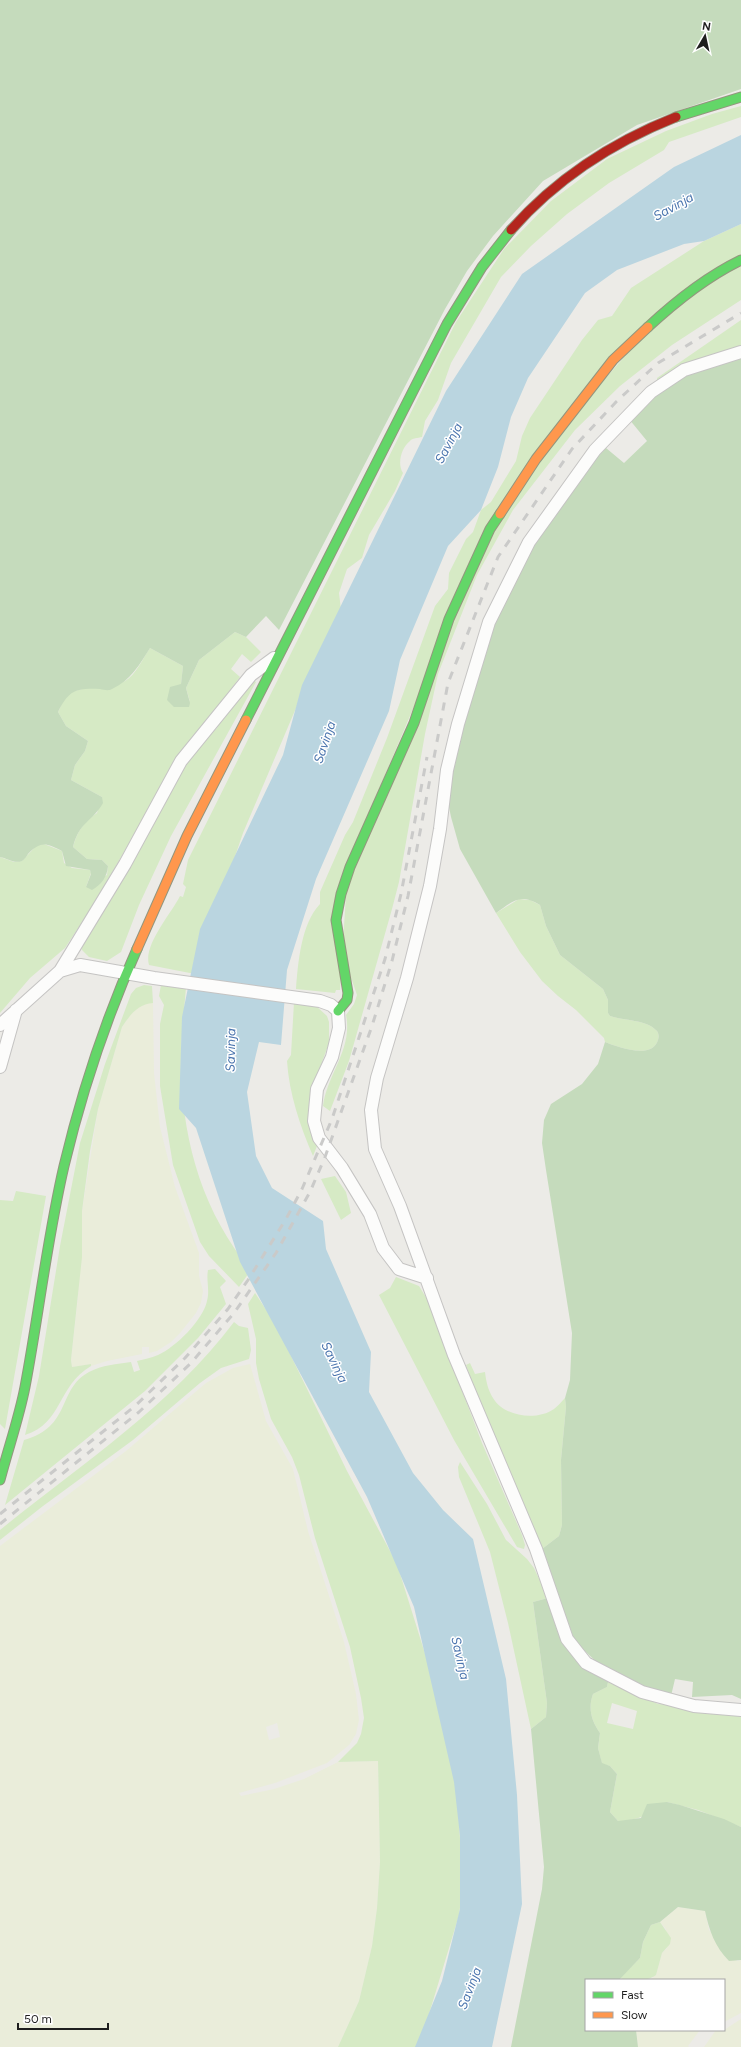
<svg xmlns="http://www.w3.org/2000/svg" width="741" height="2047" viewBox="0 0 741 2047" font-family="Figtree,sans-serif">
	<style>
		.farmland { fill: #eaedda; fill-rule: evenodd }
		.grass { fill: #d6eac5; fill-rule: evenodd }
		.forest { fill: #c5dbbc }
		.water { fill: #bad5e0 }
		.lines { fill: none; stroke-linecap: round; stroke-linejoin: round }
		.street-casing { stroke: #c5c4c3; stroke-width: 14 }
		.fast-casing { stroke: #93967e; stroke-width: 11 }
		.slow-casing { stroke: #93967e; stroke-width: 11 }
		.jam-casing { stroke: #93967e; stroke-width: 11 }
		.street { stroke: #fcfcfb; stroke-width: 12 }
		.fast { stroke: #63d668; stroke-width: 9 }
		.slow { stroke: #ff974d; stroke-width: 9 }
		.jam { stroke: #b3261e; stroke-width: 9 }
		.rail { stroke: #cacac9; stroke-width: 3; stroke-dasharray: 8 8; stroke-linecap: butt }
		.labels { text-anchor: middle; stroke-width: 3; stroke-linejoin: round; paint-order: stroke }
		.water-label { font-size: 13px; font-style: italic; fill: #4b75ae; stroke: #fff }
	</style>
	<rect width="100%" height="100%" fill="#ecebe7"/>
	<path class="farmland" d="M143,1003h10l1,70 6,54 15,60 24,66v23l4,15 -2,12 -5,10 -16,20 -9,9 -14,9 -8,2v-6h-7v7l-35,7 -16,5v-2l-19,3 -1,-7 7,-63 4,-86 16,-102 24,-82 8,-12z
		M250,1364l16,57 27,48 15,62 36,111 12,52 3,26 -3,14 -7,11 -22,18 -52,20 -36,10 2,3 33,-7 30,-10 34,-17 40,-1 2,101 -3,46 -5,38 -13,55 -21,46h-338v-501l126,-95 80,-68 27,-15zM277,1723l3,14 -11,3 -3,-13z
		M678,1907l27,4 4,19 28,31 4,-1v53l-17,9v-42h-74l6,-5 6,-22 5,-5 -1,-19 -6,-7z
		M741,2019v28h-37l12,-17h8z
		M636,2030h64l-12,16 1,1h-51z"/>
	<path class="grass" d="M741,106v11l-72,25 -5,8 -55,33 -42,31 -36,32 -30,31 -50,86 -13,37 -13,21 -3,16c-4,1 -10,1 -12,4 -9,7 -13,23 -7,32l-8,18 -26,44 -7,23 -15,11 -8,24 2,17 -28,58 -70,165 -48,141 -46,-9c-6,-20 22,-51 31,-69l3,1 3,-10 -3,-3 5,-24 268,-538 48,-73 47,-48 56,-42 59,-28 46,-17z
		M741,224v33l-64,39 -164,189 -82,181 -83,197 -8,127h-4l-1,3 -39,-4c2,-26 5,-65 24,-85v-12l25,-57 8,-13 34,-84 48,-132 13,-17 1,-16 17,-34 7,-7 8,-22 10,-8 25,-41 6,-25 8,-18 52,-78 16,-20 14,-4 19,-28 73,-47z
		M741,264v36l-69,45 -52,41 -45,44 -62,80 -36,65 -39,99 -13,60 -26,148 -7,27 -43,152 -19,50 -7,-5c4,-32 30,-57 23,-91l8,-11 3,-9 -12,-35 -5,-26v-13l6,-31 61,-144 39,-116 47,-98 35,-56 73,-99 13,-15 27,-27 34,-30z
		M741,320v29l-84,32v-3z
		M235,632l11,5 15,15 -10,10 -9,-8 -11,15 9,8 -69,93 -77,134 -29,44 -35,30 -30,35v-156l14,5 8,-1 15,-16 7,-1 18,7 2,12 8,5 18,2 1,3 -5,14 21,-12 1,-9 -6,-6 -15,-1 -14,-12c4,-15 11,-26 24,-34l5,-16 -31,-17 4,-15 10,-14 3,-10 -22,-15 -8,-14c3,-5 5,-13 9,-17 15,-11 41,-5 58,-14 11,-6 18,-23 25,-33l33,18 -2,18 9,18 -4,-14 13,-28z
		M252,679l4,3 -85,154 -32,69 -18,47 -14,9 -18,-4 -7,-7 -1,-7 102,-180 34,-35 5,-13z
		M519,899l11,1 10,5 6,21 14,29 43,34 5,11v13l2,3c14,5 36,3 47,15 2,3 2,6 1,9 -6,20 -40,7 -53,2l-1,-4 -28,-28 -18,-14 -16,-15 -22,-29 -24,-39z
		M144,985l8,1 1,17c-15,1 -23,12 -31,24l-24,82 -8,42 -8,60v46l-11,103 1,7 19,-3v2c-34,20 -28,57 -66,69l14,-59 21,-130 20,-103 25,-79 26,-70 5,-6z
		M161,985l25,2c-2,28 -6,58 -5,86 3,73 23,141 70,197l-12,17 -30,-31 -9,-14 -27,-77 -13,-79v-62l4,-19 -5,-9z
		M294,1002l21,3 12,11 2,6v21l-15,41 -5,25v10l10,22 -6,15c-13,-30 -24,-63 -26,-95l4,-6z
		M335,1176l11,16 5,21 -10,7 -20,-41z
		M16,1191l30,5 -41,233 -5,-5v-224l13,1z
		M215,1269l11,12 -6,6 6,17 -28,34 -53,53 -140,114 19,-65c48,-13 33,-51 65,-68 13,-7 28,-8 42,-10l3,10 6,-2 -3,-9c7,-2 14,-3 21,-6 18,-8 45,-35 49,-54 3,-11 -1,-21 1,-31z
		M396,1277l23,9 8,13 55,144 40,92 3,10 -1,4 -7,-2 -63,-107 -75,-145 11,-7z
		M255,1293l20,30 72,148 50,93 45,144 13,53 8,124 -4,30 -40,132h-81l21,-46 13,-55 5,-38 3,-46 -2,-101 -40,1 19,-19 4,-9 3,-16 -3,-20 -11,-51 -35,-109 -16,-63 -7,-18 -21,-38 -12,-40 -3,-16v-24l-8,-35z
		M234,1322l5,4 9,2 3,22 -2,9 -28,9 -21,15 -67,57 -90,66 -43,34v-10c81,-66 170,-123 234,-208z
		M470,1363l5,11 10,-2c1,9 3,18 8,26 11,19 44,23 61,11 4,-3 7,-7 11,-11l1,9 -5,53 1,65 -3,11 -17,13 -51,-116 -25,-68z
		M460,1462l27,42 19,36 21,19 7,9 14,30 -15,4 14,101 -1,14 -15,12 -23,-106 -18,-71 -31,-75 -1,-10z
		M608,1682l50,22 83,5v118l-43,-17 -31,-8c-18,11 -27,19 -49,19l-8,-9 7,-38 -7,-8 -8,-2 -4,-16 2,-15c-9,-13 -12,-25 -7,-39l14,-7zM612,1703l25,8 -4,18 -26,-6z
		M660,1922l11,16 -1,6 -8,9 -6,22c-9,7 -25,7 -36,3l20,-20 3,-16 8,-17z"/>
	<path class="forest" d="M0,0h741v89l-104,36 -94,56 -50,55 -26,35 -22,38 -166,321 -13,-14 -20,21 -11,-5 -36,28 -13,28 4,15 -1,4h-15l-7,-7 3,-13 11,-3 2,-18 -33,-18c-10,16 -20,33 -38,41 -3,2 -8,1 -12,0 -24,-1 -31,1 -42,23l8,14 22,15 -3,10 -10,14 -4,15 31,17 1,6c-10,18 -24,19 -30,44l14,12 15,1 6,6c-1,11 -6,18 -16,24l-6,-3 5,-13 -1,-4 -24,-4 -4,-15c-16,-8 -21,-10 -34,3 -1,2 -4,6 -6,7 -8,3 -15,-3 -22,-4z
		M741,355v1344l-9,-4 -40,2 1,-15 -18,-3 -4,17 -21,-4 -49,-26 -26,-24 -33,-93 17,-13 3,-11 -1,-65 5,-53 -1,-9 5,-18 2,-47 -26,-163 -4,-27 2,-23 7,-16 31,-20 16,-20 7,-22c13,5 47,18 53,-2 1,-3 1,-6 -1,-9 -11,-12 -33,-10 -47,-15l-2,-3v-13l-5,-11 -43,-34 -14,-29 -6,-21c-20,-12 -27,-4 -44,8l-36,-64 -9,-32 -3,-15 3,-27 11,-51 35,-109 45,-85 35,-51 29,-31 18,15 23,-22 -18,-22 42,-39z
		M548,1598l36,67 24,17 -1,5 -14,7c-5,14 -2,26 7,39l-2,15 4,15 8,3 7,8 -7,38 8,9 23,-3 6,-14 20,-2 13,3 44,14 17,8v133l-12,1c-14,-14 -20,-31 -24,-50l-27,-4 -18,15 -9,3 -8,17 -3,16 -21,22h-33v50h50l2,17h-127l31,-158 2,-22 -13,-138 15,-12 1,-14 -14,-101z"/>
	<path class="water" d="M741,135v89l-37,17 -20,3 -67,26 -32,23 -57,85 -17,39 -13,50 -17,43 -33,36 -48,114 -11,51 -73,168 -29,91 -6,75 -22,-3 -12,50 9,64 16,32 51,33 3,28 45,103 -2,40 44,81 30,37 30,29 33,140 11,116 5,109 -30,143h-77l27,-66 18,-72v-73l-6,-54 -40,-175 -47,-110 -127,-235 -44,-134 -17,-19 3,-92 18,-88 83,-174 19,-70 144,-294 76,-117 152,-107z"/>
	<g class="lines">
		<defs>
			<path id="street" d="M741,352l-57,18 -33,22 -56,58 -66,92 -40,80 -31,102 -11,46 -7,59 -10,57 -23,92 -30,100 -6,32 4,39 25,57 54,149 82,194 31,90 19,24 56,29 52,14 47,4
				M60,971l20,-6 74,13 166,23 11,4 7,6 1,17 -7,29 -15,32 -3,32 5,17 23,30 28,46 13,34 16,21 28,9
				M0,1025l60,-54 65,-107 56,-103 70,-86 23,-17
				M0,1067l16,-57"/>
			<path id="fast" d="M676,117l65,-20
				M648,327c28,-26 58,-50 93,-67
				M246,720l201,-396 35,-57 29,-37
				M338,1011l9,-11 1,-7 -12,-73 5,-26 9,-27 64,-144 35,-104 41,-90 10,-15
				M0,1480c8,-31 19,-62 25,-93 14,-74 22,-148 39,-221 17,-71 43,-150 73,-217"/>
			<path id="slow" d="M500,514l36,-55 77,-99 35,-33
				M137,949l50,-113 59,-116"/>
			<path id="jam" d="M511,230c45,-51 102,-88 165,-113"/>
		</defs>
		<use href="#street" class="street-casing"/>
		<use href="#fast" class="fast-casing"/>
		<use href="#slow" class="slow-casing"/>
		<use href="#jam" class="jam-casing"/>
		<use href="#street" class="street"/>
		<use href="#fast" class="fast"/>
		<use href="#slow" class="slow"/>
		<use href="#jam" class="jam"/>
		<path class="rail" d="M0,1514l135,-108 50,-48 43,-49 20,-29 38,-61 16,-30 30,-70 53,-160 16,-65 26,-137
			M0,1524l139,-112 52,-49 43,-50 42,-60 34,-61 15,-35 47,-131 20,-65 16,-65 40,-213 50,-126 74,-108 44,-47 42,-39 83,-50"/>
	</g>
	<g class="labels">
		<g class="water-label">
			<text transform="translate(673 206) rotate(-29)" y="5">Savinja</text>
			<text transform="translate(448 443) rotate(-62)" y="5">Savinja</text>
			<text transform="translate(324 742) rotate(-71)" y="5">Savinja</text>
			<text transform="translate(230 1050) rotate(-89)" y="5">Savinja</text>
			<text transform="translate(335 1362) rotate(64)" y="5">Savinja</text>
			<text transform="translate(461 1658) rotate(77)" y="5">Savinja</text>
			<text transform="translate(469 1988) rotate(-69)" y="5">Savinja</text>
		</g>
	</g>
	<rect x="585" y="1979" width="140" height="52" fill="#ffffff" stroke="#a5a5a5"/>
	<rect x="593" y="1992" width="20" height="6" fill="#63d668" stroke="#a5a5a5"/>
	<text x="621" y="1999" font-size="12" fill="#1e1e1e">Fast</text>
	<rect x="593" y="2012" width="20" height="6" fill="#ff974d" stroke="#a5a5a5"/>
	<text x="621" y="2019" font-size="12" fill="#1e1e1e">Slow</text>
	<g transform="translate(705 36) rotate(9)" stroke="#ffffff" stroke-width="3" paint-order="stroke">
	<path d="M0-3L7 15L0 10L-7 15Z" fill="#1e1e1e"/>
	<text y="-6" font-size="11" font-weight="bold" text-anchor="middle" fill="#1e1e1e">N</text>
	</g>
	<path d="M18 2023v6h90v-6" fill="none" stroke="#1e1e1e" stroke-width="2"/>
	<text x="24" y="2023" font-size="12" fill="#1e1e1e" stroke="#ffffff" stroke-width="3" paint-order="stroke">50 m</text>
</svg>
